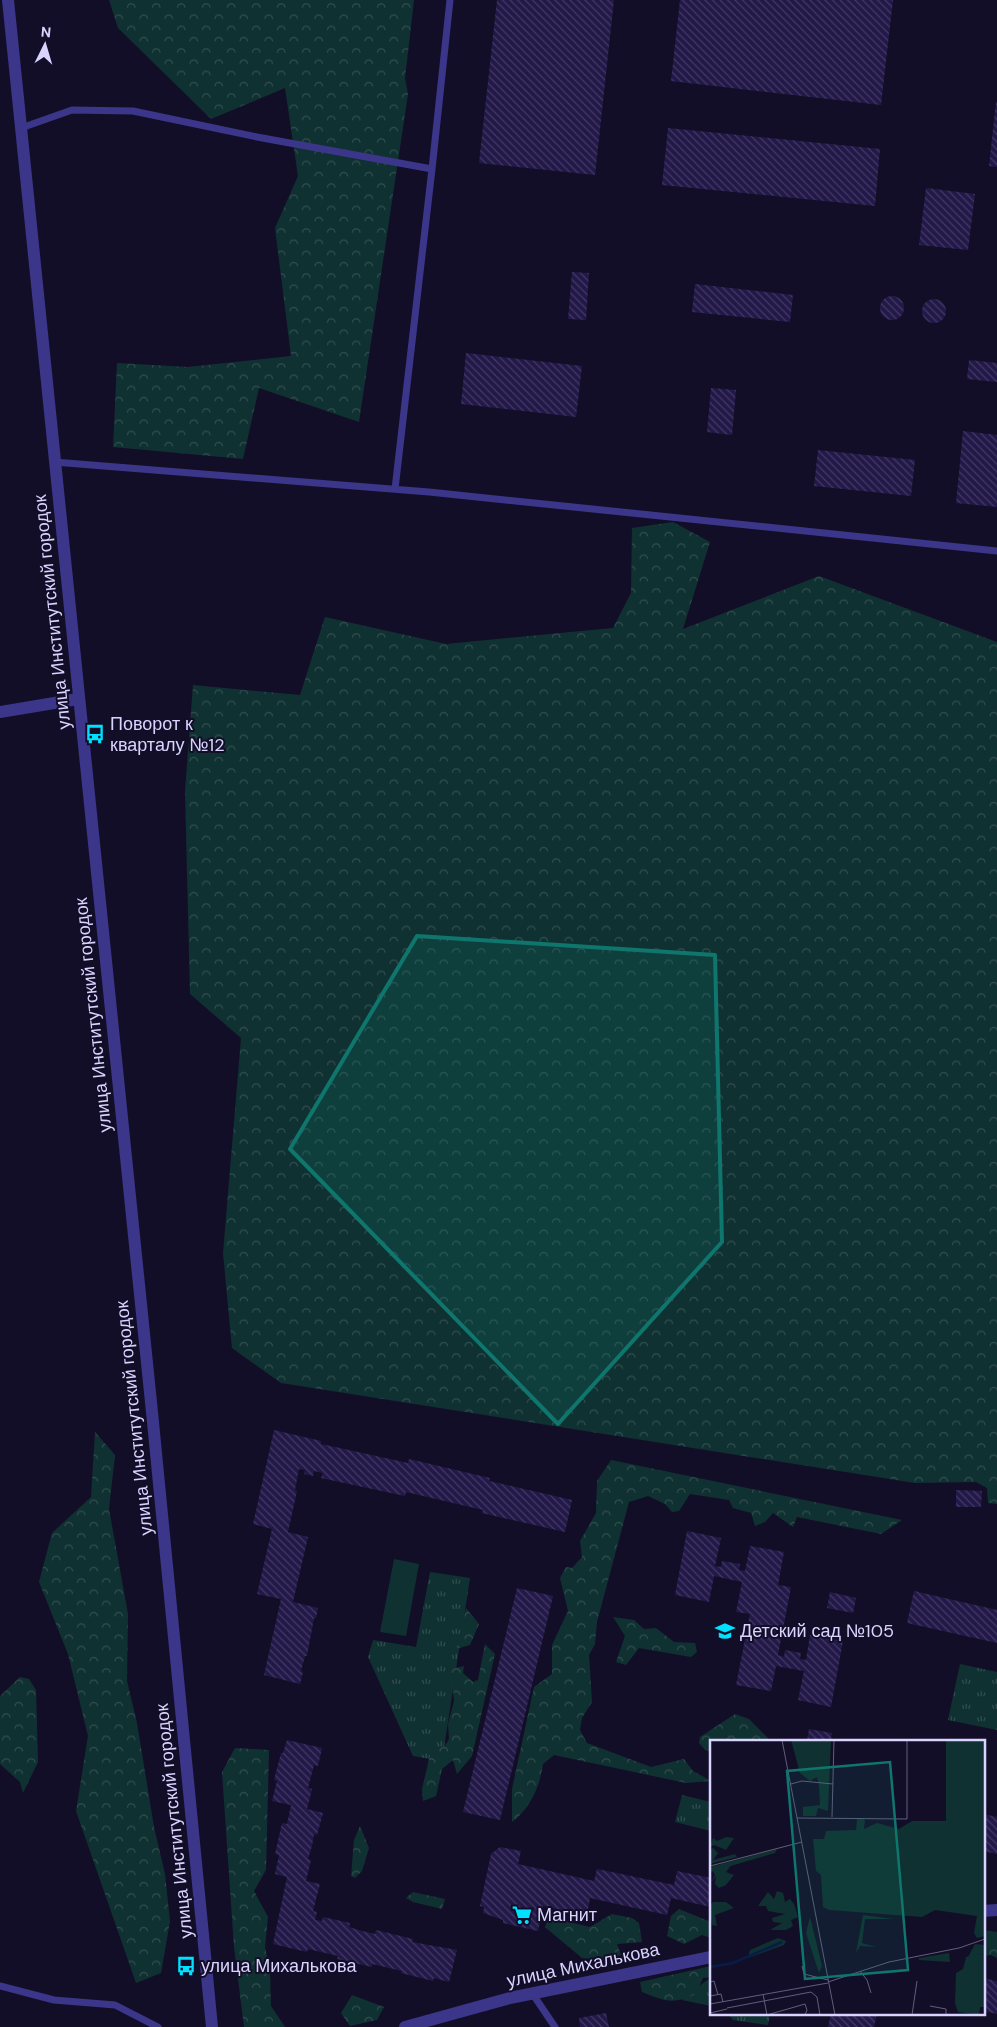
<svg xmlns="http://www.w3.org/2000/svg" width="997" height="2027" viewBox="0 0 997 2027" font-family="'DM Sans',sans-serif">
	<style>
		.grass { fill: url(#grass-tufts) }
		.forest { fill: url(#forest-crowns) }
		.pitch { fill: #103131 }
		.building { fill: url(#building-back-hatch) }
		.lines { fill: none; stroke-linecap: round; stroke-linejoin: round }
		.service { stroke: #3b3689; stroke-width: 7 }
		.minor { stroke: #3b3689; stroke-width: 12 }
		.tertiary { stroke: #3b3689; stroke-width: 12 }
		.marked { fill: #0f766e; fill-opacity: 0.2; stroke: #0f766e; stroke-width: 4; stroke-linejoin: round }
		.labels { text-anchor: middle; stroke-width: 4; stroke-linejoin: round; paint-order: stroke }
		.street-label { font-size: 18px; fill: #d9d4ff; stroke: #130e27 }
		.poi-label { font-size: 18px; fill: #d9d4ff; stroke: #130e27; text-anchor: start }
		.inset-river { fill: none; stroke: #071d47; stroke-width: 2.5 }
		.inset-road { fill: none; stroke: #625d7d; stroke-width: 1 }
		.view { fill: #0f766e; fill-opacity: 0.15; stroke: #0f766e; stroke-width: 2.5 }
		.inset-edge { fill: none; stroke: #d9d4ff; stroke-width: 2.5 }
	</style>
	<defs>
		<pattern id="grass-tufts" width="24" height="20" patternUnits="userSpaceOnUse" patternTransform="scale(1.25)"><rect width="24" height="20" fill="#103131"/><path d="M3 7l-1-3M5 7V3M7 7l1-3M15 17l-1-3M17 17v-4M19 17l1-3" fill="none" stroke="#324e50"/></pattern>
		<pattern id="forest-crowns" width="20" height="18" patternUnits="userSpaceOnUse" patternTransform="scale(1.25)"><rect width="20" height="18" fill="#103131"/><path d="M2 6a3 3 0 1 1 6 0M12 15a3 3 0 1 1 6 0" fill="none" stroke="#324e50"/></pattern>
		<pattern id="building-back-hatch" width="6" height="6" patternUnits="userSpaceOnUse" patternTransform="scale(1.25)"><rect width="6" height="6" fill="#231949"/><path d="M-1 5l2 2M0 0l6 6M5-1l2 2" fill="none" stroke="#423a64"/></pattern>
	</defs>
	<rect width="100%" height="100%" fill="#130e27"/>
	<path class="grass" d="M430,1572l40,6 -28,183 -29,-5 -45,-99 5,-17 43,7z
		M960,1664l37,8v58l-49,-10z
		M682,1795l29,7v29l-36,-9z
		M707,1980h4v26l-29,-6z
		M727,2013h43l-2,12 -35,-5z"/>
	<path class="forest" d="M109,0h305l-9,78 3,16 -49,328 -100,-34 -16,71 -130,-12 4,-84 71,4 103,-11 -16,-128 23,-52 -13,-88 -74,31 -93,-91z
		M673,522l37,20 -27,87 136,-53 178,66v862l-9,-1 -1,-15 -11,-6 -61,1 -634,-100 -49,-35 -9,-95 18,-215 -51,-44 -5,-203 8,-106 107,10 25,-78 121,27 167,-16 18,-35 1,-65z
		M95,1432l20,23 -6,54 19,105 -1,67 10,42 17,104 11,47 5,47 -9,52 -25,10 -60,-172 12,-75 -20,-82 -29,-72 13,-49 39,-36z
		M611,1460l291,60 -21,14 -84,-17 -4,10 -20,-14 -8,9 -10,4 -4,-13 -18,-5 -4,-8 -39,-6 -11,17 -7,1 -7,-8 -17,-8 -19,6 -32,120 -2,22 -6,11 3,47 -10,16 -2,12 7,13 64,24 33,-8 9,12 18,10 -25,2 -132,-28 -11,9c-3,22 -13,45 -31,58v-33l22,-102 18,-13v-29l16,-34 -8,-33 6,-11 6,1 10,-11 -2,-16 16,-28 1,-32z
		M466,1608l13,16 -9,21 -14,4z
		M613,1617l21,3 10,9 12,-1 18,14 21,1 2,9 -6,5 -52,-9 -13,17 -10,-3 9,-26z
		M485,1644l10,10 -23,102 -15,18 -4,-14 -11,9 -6,27 -13,5 -1,-12 9,-38 14,-5 4,-7 -1,-15 6,-23 -3,-32 13,-3 -1,7 10,9 5,-2z
		M20,1677l9,2 7,11 2,72 -15,31 -3,-11 -20,-18v-68z
		M735,1714l14,5 22,22h-60v11l-6,-2 -6,-7 1,-6z
		M235,1748l34,2 -3,120 -12,21 14,26 -3,30 5,25 1,34 14,21h-41l-10,-80 -12,-175z
		M360,1826l9,22 -7,23 -7,7 -4,-2 3,-36z
		M413,1892l32,7 -3,10 -29,-7 -7,-4z
		M679,1909l32,13v16l-9,-3 -18,9 -17,-8 4,-20z
		M612,1914l20,4 7,5 3,19 -25,2 4,11 -17,5 -22,-2 -37,-31 3,-10 42,10z
		M983,1930l14,2v26l-6,-3 -8,1z
		M711,1966v11l-8,1 -7,16c-23,11 -32,7 -54,-2l-2,-10z
		M352,1995l32,12 -7,13 -27,6 -9,-13z"/>
	<path class="pitch" d="M394,1559l25,5 -13,72 -26,-4z"/>
	<path class="building" d="M497,0h117l-19,175 -116,-12z
		M680,0h213l-12,105 -210,-24z
		M996,102h1v65l-8,-1z
		M668,128l212,21 -5,57 -213,-21z
		M926,188l49,6 -7,56 -49,-5z
		M572,272l17,1 -3,47 -18,-1z
		M695,284l98,11 -3,27 -98,-10z
		M880 308a12 12 0 1 1 24 0a12 12 0 1 1-24 0Z
		M922 311a12 12 0 1 1 24 0a12 12 0 1 1-24 0Z
		M466,353l116,13 -6,51 -115,-13z
		M969,360l28,3v19l-30,-3z
		M711,388l25,2 -4,45 -25,-3z
		M963,431l34,4v72l-41,-4z
		M818,450l97,10 -4,36 -97,-10z
		M274,1430l47,11v3l5,1 82,18 1,-4 81,19 -1,3 83,19 -7,32 -83,-19 1,-3 -77,-18 -1,4 -84,-18 2,-5 -9,-2 -1,5 -9,-2 1,-4 -6,-1 -4,21 2,1 -9,41 20,5 -15,65 25,6 -2,10h-2l-7,38h-2l-4,15 2,1 -3,12 -36,-9 17,-76 -24,-5 15,-65 -19,-5z
		M956,1490l26,1 -1,16h-25z
		M687,1531l34,7 -6,28 6,1 1,-6 18,3 -1,6 6,1 5,-25 34,6 -6,33 13,2 -13,68 6,2 1,-7 16,3 -1,6 6,1 4,-25 33,6 -12,66 -33,-7 6,-29 -28,-5 -5,25 -35,-6 14,-71 -14,-2 6,-30 -28,-6 -5,26 -34,-7z
		M517,1588l36,8 -53,224 -37,-8z
		M914,1591l83,19v33l-90,-20z
		M830,1592l26,6 -3,15 -26,-5z
		M809,1729l23,4 -1,8h-24z
		M287,1740l35,8 -4,18 -4,-1 -6,23 4,1 -5,20 16,4 -6,22 -3,-1 -2,12 -4,13 3,1 -5,21 14,3 -7,27 4,1 -2,8 7,1 1,-4 27,6 -1,4 13,4 13,3 1,-4 37,9 -1,3 45,8 -8,32 -15,-4 -1,3 -32,-8 1,-2 -30,-7v3l-35,-8 1,-3 -30,-7 -1,3 -34,-8 14,-67 -12,-3 4,-19 -4,-1 7,-31 5,1 4,-19 -19,-4 5,-20 -3,-1 7,-27h2z
		M983,1814l14,3v37l-14,-3z
		M500,1847l21,4 -3,13 76,17 3,-12 77,16 3,-14 34,7v29l-40,-9 -4,17 -77,-17 -3,17 -44,-9 -5,25 -35,-8v-3l-20,-7 1,-6 -4,-1 11,-52z
		M983,1978l14,3v33l-14,-3z
		M606,2013l3,14h-29l-1,-9z
		M831,2013h46l-3,14h-46z"/>
	<g class="lines">
		<path class="service" d="M21,128l51,-18 61,1 124,26 175,32
			M54,462l375,30 568,59
			M395,489l37,-320 18,-169
			M0,1986l54,14 61,5 43,22
			M532,1993l23,34"/>
		<path class="minor" d="M0,712l78,-13
			M983,1911l14,-1
			M405,2027l105,-29 201,-41"/>
		<path class="tertiary" d="M8,0l144,1412 60,615"/>
	</g>
	<path class="marked" d="M417,936l298,19 7,287 -164,182 -268,-275z"/>
	<defs>
		<symbol id="bus-bare" viewBox="-9 -9 18 18"><path d="M-5-6H5V4H4V6H2V4H-2V6H-4V4H-5ZM-3.5-4V0h7V-4ZM-3.5 1.2v1.5H-2V1.2ZM2 1.2v1.5H3.5V1.2Z" fill="#00e1ff" stroke="#130e27" stroke-width="2.5" paint-order="stroke"/></symbol>
		<symbol id="school-bare" viewBox="-9 -9 18 18"><path d="M0-5L7-2L0 1L-7-2ZM-4 1L0 2.5L4 1V4Q0 6-4 4Z" fill="#00e1ff" stroke="#130e27" stroke-width="2.5" paint-order="stroke"/></symbol>
		<symbol id="supermarket-bare" viewBox="-9 -9 18 18"><path d="M-6-5.5h2.5l.6 2H6L4.5 2H-2.5L-4.4-4H-6ZM-1.5 3.2a1.3 1.3 0 1 0 .1 0ZM3 3.2a1.3 1.3 0 1 0 .1 0Z" fill="#00e1ff" stroke="#130e27" stroke-width="2.5" paint-order="stroke"/></symbol>
	</defs>
	<g fill-rule="evenodd">
		<use href="#bus-bare" x="81" y="720" width="28" height="28"/>
		<use href="#school-bare" x="711" y="1617" width="28" height="28"/>
		<use href="#supermarket-bare" x="508" y="1901" width="28" height="28"/>
		<use href="#bus-bare" x="172" y="1952" width="28" height="28"/>
	</g>
	<g class="labels">
		<g class="street-label">
			<text transform="translate(52 612) rotate(-96)" y="6">улица Институтский городок</text>
			<text transform="translate(93 1015) rotate(-96)" y="6">улица Институтский городок</text>
			<text transform="translate(134 1418) rotate(-96)" y="6">улица Институтский городок</text>
			<text transform="translate(174 1821) rotate(-96)" y="6">улица Институтский городок</text>
			<text transform="translate(583 1965) rotate(-12)" y="6">улица Михалькова</text>
		</g>
		<g class="poi-label">
			<text x="110" y="730">Поворот к<tspan x="110" dy="21">кварталу №12</tspan></text>
			<text x="740" y="1637">Детский сад №105</text>
			<text x="537" y="1921">Магнит</text>
			<text x="201" y="1972">улица Михалькова</text>
		</g>
	</g>
	<g transform="translate(710 1740)">
		<rect width="275" height="275" fill="#130e27"/>
		<path d="M22,124l-6,8 8,3 -8,10 -7,3 -4,-4 1,-8 -5,7 4,-8 -3,-5zM67,151l6,2 2,9 5,-3 4,5 4,13 -7,3 2,6 -7,4h-16l12,-7 -9,-1 -1,-4 13,-4 -17,-3 -2,-5h-8l10,-14 6,7zM3,162h13l8,6 -19,7 2,11 -5,-1 -1,-7 -1,-13zM68,198l8,3 -2,4 -36,13 2,-8zM265,204l10,1v8l-17,4zM239,213l1,9 -31,-2v-2z" fill="#103131"/>
		<path d="M81,0h40l-3,71 -10,-3 -2,8h-13v-9l17,-2 -1,-19 -2,-9 -7,4 -10,-8zM236,0h39v196l-8,2 -3,-5 3,-17 -42,-6 -13,7 -93,-7 -6,-3 -2,-32 -5,-4 -3,-32h11l2,-8 30,-1 1,-11 4,-1 4,2 -1,9 13,-6 22,6 13,-8h34zM16,97l8,1 -8,12 -12,-5 -4,2 3,-9 4,3zM3,108l5,5 -5,7 22,-6 2,3 -27,7v-14zM67,109l-2,4 -65,19v-5zM153,175l31,4h-29l-3,24 14,4 -16,-1 -4,7zM100,177l12,49 -3,7 -13,-40zM275,213v54h-5l-1,8 -21,-3 -3,-9 1,-30 7,-4 3,-12z" fill="#103131"/>
		<path class="inset-river" d="M0,227l23,-4 49,-21"/>
		<path class="inset-road" d="M72,0l53,275M81,44l11,-3 31,3M122,77l2,-77M87,78l110,1v-79M0,126l92,-24M92,226l2,8 24,6M150,231l7,9 4,13M0,242l4,-1 4,14M118,242l61,-20 70,-14 26,-9M53,254l4,21 38,-11 2,6 -2,5M0,256l11,-2 2,8M0,264l118,-21M220,266l16,3v6M17,268l84,-16 6,5 3,18M0,273l17,-4M202,275l5,-34"/>
		<path class="view" d="M180,22l18,208 -103,9 -18,-208z"/>
		<rect width="275" height="275" class="inset-edge"/>
	</g>
	<g transform="translate(45 45) rotate(5)" stroke="#130e27" stroke-width="4" paint-order="stroke">
	<path d="M0-4L9 19L0 12L-9 19Z" fill="#d9d4ff"/>
	<text y="-8" font-size="14" font-weight="bold" text-anchor="middle" fill="#d9d4ff">N</text>
	</g>
</svg>
